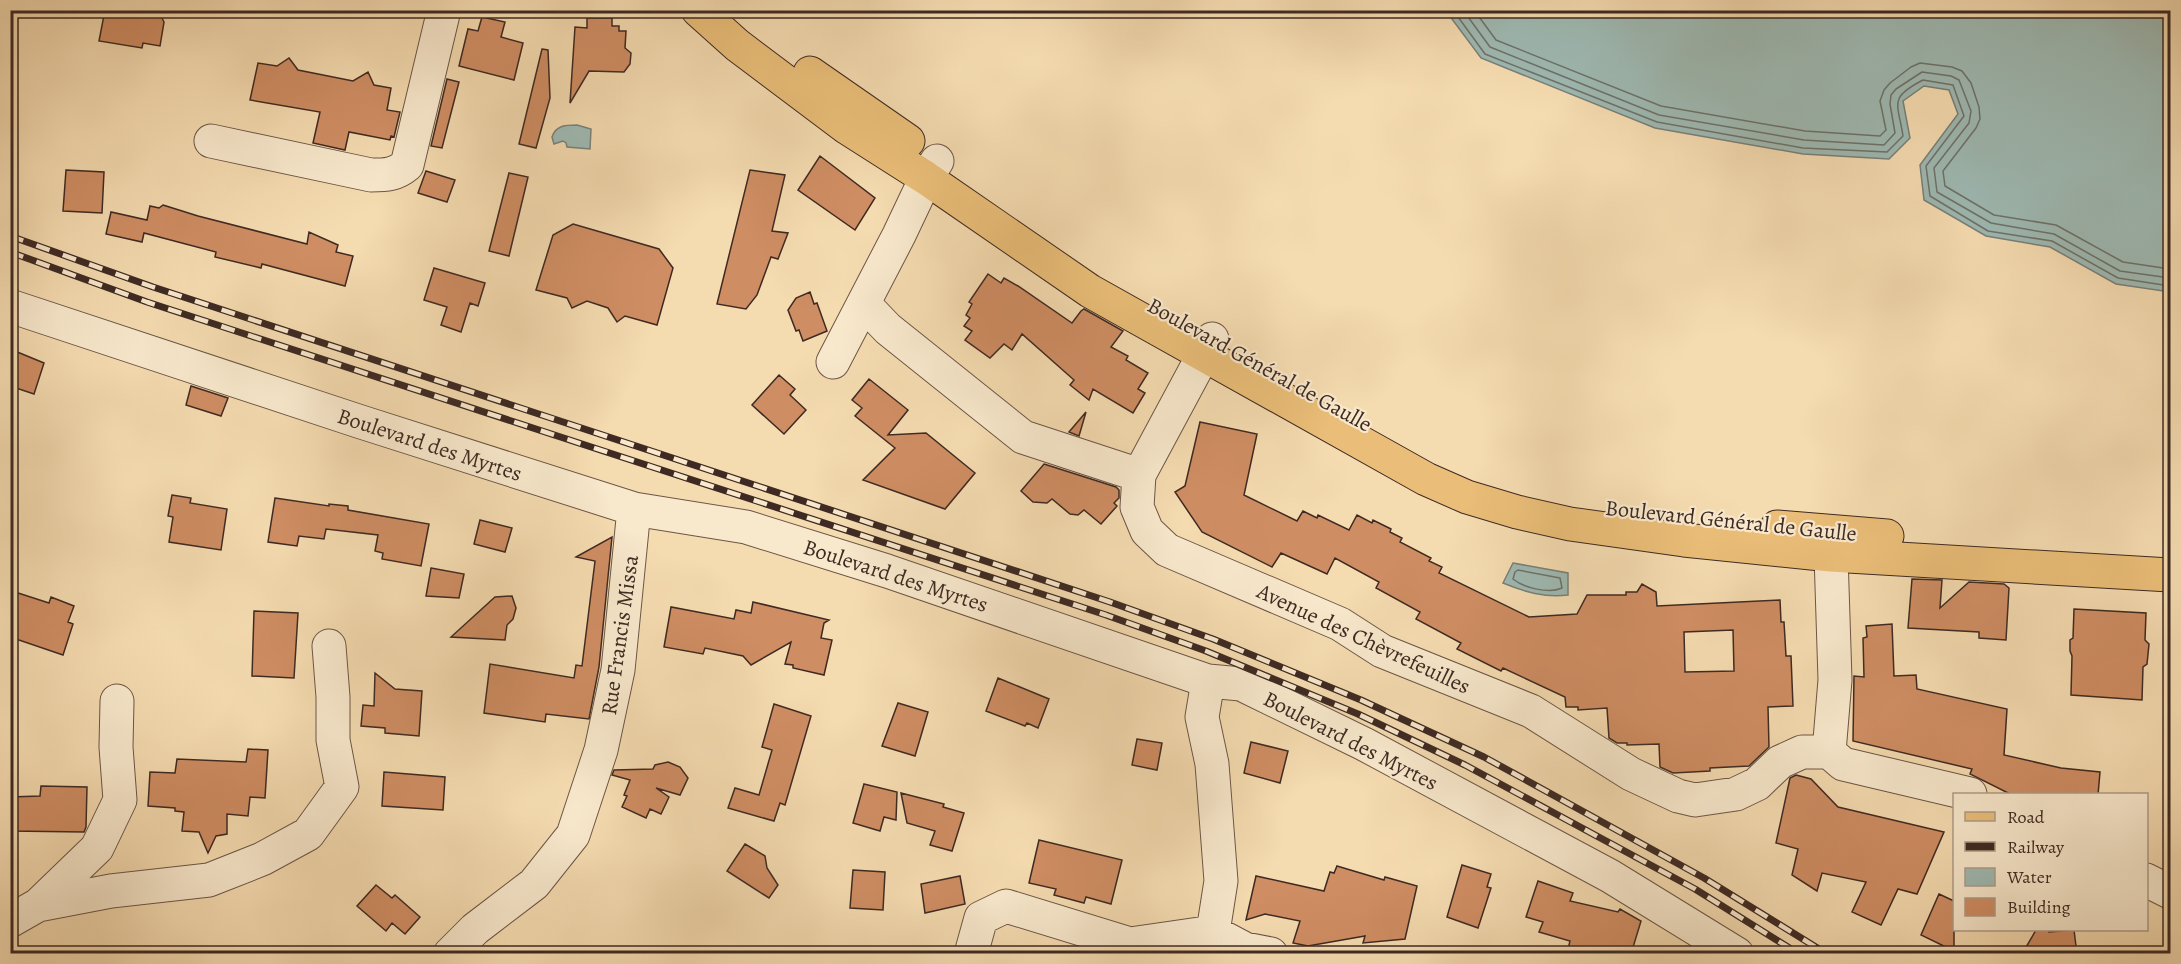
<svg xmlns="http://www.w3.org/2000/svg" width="2181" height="964" viewBox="0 0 2181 964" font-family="Alegreya,serif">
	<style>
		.water { fill: #9eb9b2; stroke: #788079; stroke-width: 1.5 }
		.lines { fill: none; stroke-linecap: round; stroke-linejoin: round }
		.shore { stroke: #6e726a; stroke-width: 1.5 }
		.building { fill: #cf8d63; stroke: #3e2a23; stroke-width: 1.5; fill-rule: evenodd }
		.minor-casing { stroke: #6c5646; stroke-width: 35 }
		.major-casing { stroke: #3e2a23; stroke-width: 35 }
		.minor { stroke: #f8e8cc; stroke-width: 33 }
		.major { stroke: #eabe78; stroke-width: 33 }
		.rail-casing { stroke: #3e2a23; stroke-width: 7 }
		.rail { stroke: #f8e8cc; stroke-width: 4.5; stroke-dasharray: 14; stroke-linecap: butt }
		.labels { text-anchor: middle; stroke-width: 4.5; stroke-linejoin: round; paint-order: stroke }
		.street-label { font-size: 22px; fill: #3e2a23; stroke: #f8e8cc }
	</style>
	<rect width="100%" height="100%" fill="#f5dbb0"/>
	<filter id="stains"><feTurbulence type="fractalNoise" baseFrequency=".00333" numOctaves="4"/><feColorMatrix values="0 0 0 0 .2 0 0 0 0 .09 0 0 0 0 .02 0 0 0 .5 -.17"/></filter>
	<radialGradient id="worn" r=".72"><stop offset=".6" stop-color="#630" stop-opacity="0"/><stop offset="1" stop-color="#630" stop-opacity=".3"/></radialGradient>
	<path class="water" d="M1446,11h724v281l-54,-8 -66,-37 -64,-11 -62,-36 -4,-35 38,-51 -9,-24 -25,-4 -21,15 7,37 -21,21 -86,-5 -148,-26 -174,-70z
		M577,125l14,4 -1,20 -23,-2 -1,-4 -3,-2 -9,3 -2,-7c4,-12 14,-12 25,-12z
		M1513,563l55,10v22c-23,3 -43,-3 -65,-12z"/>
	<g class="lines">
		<path class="shore" d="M1453,10l32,44 172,68 146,26 84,4 16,-16c-5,-33 -15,-38 20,-56l30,5 11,31 -38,50 4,30 58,35 64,10 66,37 52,8
			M1463,10l27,37 169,68 145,25 80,5 11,-12 -5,-29 1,-9 5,-6 26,-17 29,4 8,4 12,31 -2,12 -35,45 3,24 54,31 63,11 66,37 50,7
			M1474,10l22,30 165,66 144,25 75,5 6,-6 -6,-29 4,-11 6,-7 21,-16 9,-4 32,4 10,4 9,12 8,24 1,12 -4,9 -33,43 2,15 49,29 62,10 67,37 47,7
			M1518,570l42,8 2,10c-13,6 -38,0 -49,-9l2,-7z"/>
	</g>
	<path class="building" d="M105,10h53l6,12 -4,24 -17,-3 -1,5 -43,-7z
		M482,17l23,5 -4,15 22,6 -9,37 -55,-14 9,-37 10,2z
		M587,18h25v8h7v5h7l-1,17 6,5 -1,11 -6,8 -35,-1 -19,32 5,-76 12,1z
		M542,49l6,1 2,48 -14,50 -17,-4z
		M289,58l9,12 55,11 15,-9 6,13 17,3 -4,22 13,2 -6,25 -3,-1 -1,4 -41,-8 -4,18 -32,-7 7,-31 -70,-12 8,-37 19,3z
		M447,79l12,3 -17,66 -11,-2z
		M820,156l55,42 -20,32 -57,-40z
		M66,170l38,2 -2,41 -39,-2z
		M750,170l35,5 -13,56 16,2 -10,26 -7,-2 -14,38 -11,14 -29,-5z
		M426,171l29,9 -8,22 -29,-9z
		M509,173l19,4 -19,79 -20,-5z
		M163,205l35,11 109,28 2,-12 29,13 -2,7 17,4 -8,30 -83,-22 -1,4 -46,-11 1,-5 -72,-19 -2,9 -36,-8 5,-22 36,8 3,-14 9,2z
		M573,224l86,25 14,19 -16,57 -32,-9 -8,6 -9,-14 -21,-7 -15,7 -5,-10 -31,-8 17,-55z
		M434,268l51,15 -7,23 -8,-3 -9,29 -20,-7 6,-18 -23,-7z
		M988,274l13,9 3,-5 14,8 54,37 9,-12 3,-2 39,22 -12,16 17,9 -2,4 22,13 -10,16 7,4 -12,20 -40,-24 -4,11 -19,-15 4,-5 -52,-46 -10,16 -8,-6 -14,14 -25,-18 7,-9 -8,-5 6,-8 -4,-3 6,-11 -3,-2z
		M810,292l4,12 3,-1 10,28 -24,10 -4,-11 -3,1 -8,-21 8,-12z
		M10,349l34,14 -10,31 -24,-8z
		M779,375l16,14 -5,6 16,15 -22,24 -32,-29z
		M869,379l39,31 -20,25 38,-2 49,40 -30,36 -82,-29 32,-32 -40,-32 7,-8 -10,-8z
		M191,386l37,12 -7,18 -35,-11z
		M1086,412l-7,24 -10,-4z
		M1200,422l57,12 -13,61 53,26 6,-10 14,7 1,-3 31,15 8,-15 15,8 1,-3 18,9 -1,3 12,6 -2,4 31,16 -2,3 13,6 -3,6 90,44 48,-3 10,-19h39v-3h11l5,-8 14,8 1,14 123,-6 1,22h3l2,34h5l2,50 -25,1 1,40 -20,19 -39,2v3l-37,2 -13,-6 -1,-23 -32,1v-2h-10l-8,-5 -2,-30 -29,2v-3h-12l-1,-10 -62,-29 -2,3 -44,-22 4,-6 -45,-24 4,-7 -44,-24 3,-6 -44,-24 -8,16 -46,-21 -9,14 -70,-35 -27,-40 10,-6zM1733,630l1,41 -49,1 -1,-40z
		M1044,464l72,23 3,3v8l-5,5 3,3 -16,18 -17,-14 -6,5 -8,-1 -18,-15 -5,4 -14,-1 -12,-11z
		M172,495l19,3 -1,5 37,6 -6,41 -52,-8 4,-25 -5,-1z
		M275,498l54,8v-2l19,2v4l81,14 -8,42 -39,-7 1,-6 -8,-2 3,-16 -52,-6 -2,10 -25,-3 -2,10 -29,-4z
		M480,520l32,8 -7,24 -31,-8z
		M612,537l-13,130 -10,52 -43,-5 -1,8 -61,-9 6,-49 84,14 2,-13 6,1 13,-105 -19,-4z
		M431,568l33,6 -5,24 -33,-2z
		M1912,579l30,1 -2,28 29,-26 35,2 5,4 -3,52 -27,-2v-6l-71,-4z
		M15,592l34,11 2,-6 23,9 -6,16 5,2 -10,31 -53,-18v-33z
		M512,596l4,12 -3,11 -6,6 -2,15 -54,-3 44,-40z
		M753,602l76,18 -5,3 -3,15 11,2 -8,35 -31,-7v-3l-8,-1 6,-22 -40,23 -8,-9 -38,-8 -2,6 -39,-7 7,-40 63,12 2,-9 15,3z
		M2074,609l72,4 -1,27 4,4 -2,20 -4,3 -1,33 -71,-5 1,-39 -2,-5v-11l3,-2z
		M254,611l44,2 -4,65 -42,-2z
		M1892,624l2,52 22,-1 1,14 90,20 -3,46 57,13 39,4 -2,23h-86l-42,-21 2,-5 -119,-28 1,-65 10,1 -1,-39 4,-1 -1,-11z
		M375,673l20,16 27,2 -3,45 -34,-3v-5l-24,-2 2,-21 11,1z
		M998,678l51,21 -11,29 -11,-5 -2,3 -39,-15z
		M898,703l30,9 -13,44 -33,-10z
		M774,704l37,12 -26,89 -5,-2 -6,18 -46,-13 7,-20 24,7 13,-45 -10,-3z
		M1137,739l25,4 -5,27 -25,-5z
		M1251,742l37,9 -8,32 -36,-10z
		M248,749l20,1 -3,48 -15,-1 -2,19 -21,-2v20l-11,2 -8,17 -9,-21 -17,-1 2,-19 -9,-1v-3l-27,-2 2,-34 25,1 2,-14 69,3z
		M668,762l12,5 8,11 -8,17 -24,-7 13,9 -8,17 -11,-5 -4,9 -24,-11 5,-11 -3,-1 6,-15 -18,-5 2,-5 39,-1 2,-4z
		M384,772l61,5 -2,33 -61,-4z
		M1796,775l15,4 27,28 106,25 -27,62 -19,-5 -17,36 -29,-13 14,-30 -44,-9 -5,18 -25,-16 6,-26 -22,-6 14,-65z
		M864,784l33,8 -1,28 -12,-3 -4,14 -27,-8z
		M41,786l46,1 -1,40 -2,5 -74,-1v-34l30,-1z
		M901,793l43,11 -1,3 21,6 -12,38 -22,-6 5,-14 -28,-8z
		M1039,840l83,20 -11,44 -25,-7 -2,6 -30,-8 2,-6 -27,-6z
		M745,844l20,12 2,12 11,17 -9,13 -42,-27z
		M1462,865l29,9 -4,13 4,1 -13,40 -31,-11z
		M1337,866l47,14 1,-3 32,9 -12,53 -42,4 2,-7 -57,10 -15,-3 7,-22 -35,-7 -19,6 10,-44 68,15 6,-19 4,1z
		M853,870l32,2 -2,38 -33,-2z
		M960,876l5,28 -40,9 -4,-29z
		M1538,881l35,12 -3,8 48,11 2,-3 21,12 -10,33h-46l-17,-5 2,-8 -31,-9 4,-10 -17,-5z
		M376,885l16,13 3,-3 25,22 -15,17 -13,-11 -6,8 -29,-25z
		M1939,894l15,7v50l-33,-16z
		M2036,930h12l1,2 25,-2 3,24h-55z"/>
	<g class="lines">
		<defs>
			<path id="minor" d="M211,141l160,34c15,0 24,0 36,-10l37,-155
				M864,304l24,25 135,108 116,38
				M10,306l348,115 276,88 112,18 141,44 321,110 33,3 123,60 246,132 127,78
				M1212,339l-73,136 -2,32 10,24 20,19 173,74 42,27 149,60 100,63 47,22 17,4 41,-6 21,-10 23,-22 22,-10h27l14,12 127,30
				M833,362l66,-127 27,-57 11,-17
				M1829,752l6,-72 -4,-125 26,-14
				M2146,880l24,12
				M38,905l59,-57 23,-48 -4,-53 1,-46
				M10,921l28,-16 73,-14 98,-11 53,-21 46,-25 34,-47 -9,-47v-43l-4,-51
				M1213,932l32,17 26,5
				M450,954l25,-25 59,-45 39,-49 28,-85 17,-80 16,-161
				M971,954l10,-36 25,-12 124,38 83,-12 8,-51 -9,-117 -10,-47 6,-36"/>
			<path id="major" d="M698,10l39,35 109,82 80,51 164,113 336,188 41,18 50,15 53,12 114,16 147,15 339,20
				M810,73l98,68
				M1777,527l110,9"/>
		</defs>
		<use href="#minor" class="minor-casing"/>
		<use href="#major" class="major-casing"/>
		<use href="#minor" class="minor"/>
		<use href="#major" class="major"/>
		<defs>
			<path id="rail" d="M10,236l143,51 957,315 103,37 148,61 123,57 220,121 123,76
				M10,252l137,50 959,313 100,36 152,63 107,51 230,124 104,65"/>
		</defs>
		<use href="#rail" class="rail-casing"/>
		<use href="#rail" class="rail"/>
	</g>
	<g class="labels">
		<g class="street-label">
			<text transform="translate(1260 364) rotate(29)" y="8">Boulevard Général de Gaulle</text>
			<text transform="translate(430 444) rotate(18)" y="8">Boulevard des Myrtes</text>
			<text transform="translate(1731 520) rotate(6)" y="8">Boulevard Général de Gaulle</text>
			<text transform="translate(896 575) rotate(18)" y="8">Boulevard des Myrtes</text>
			<text transform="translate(619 635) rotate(-82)" y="8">Rue Francis Missa</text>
			<text transform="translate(1364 638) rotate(25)" y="8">Avenue des Chèvrefeuilles</text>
			<text transform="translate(1351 740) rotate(27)" y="8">Boulevard des Myrtes</text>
		</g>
	</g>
	<rect width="2181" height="964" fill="none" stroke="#f5dbb0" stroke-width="36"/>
	<rect x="12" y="12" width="2157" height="940" fill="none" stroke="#3e2a23" stroke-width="3"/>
	<rect x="18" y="18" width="2145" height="928" fill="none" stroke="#3e2a23" stroke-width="1.5"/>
	<rect x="1953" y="793" width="195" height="138" fill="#f8e8cc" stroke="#ae9c88" stroke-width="1.5"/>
	<rect x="1965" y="812" width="30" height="9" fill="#eabe78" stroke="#ae9c88" stroke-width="1.5"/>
	<text x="2007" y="823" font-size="18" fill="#3e2a23">Road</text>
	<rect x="1965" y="842" width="30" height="9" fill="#3e2a23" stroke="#ae9c88" stroke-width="1.5"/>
	<text x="2007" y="853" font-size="18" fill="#3e2a23">Railway</text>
	<rect x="1965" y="868" width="30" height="18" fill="#9eb9b2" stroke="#ae9c88" stroke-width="1.5"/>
	<text x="2007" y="883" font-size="18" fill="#3e2a23">Water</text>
	<rect x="1965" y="898" width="30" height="18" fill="#cf8d63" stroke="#ae9c88" stroke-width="1.5"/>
	<text x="2007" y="913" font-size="18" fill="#3e2a23">Building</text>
	<rect width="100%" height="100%" filter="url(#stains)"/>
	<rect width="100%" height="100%" fill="url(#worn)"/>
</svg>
